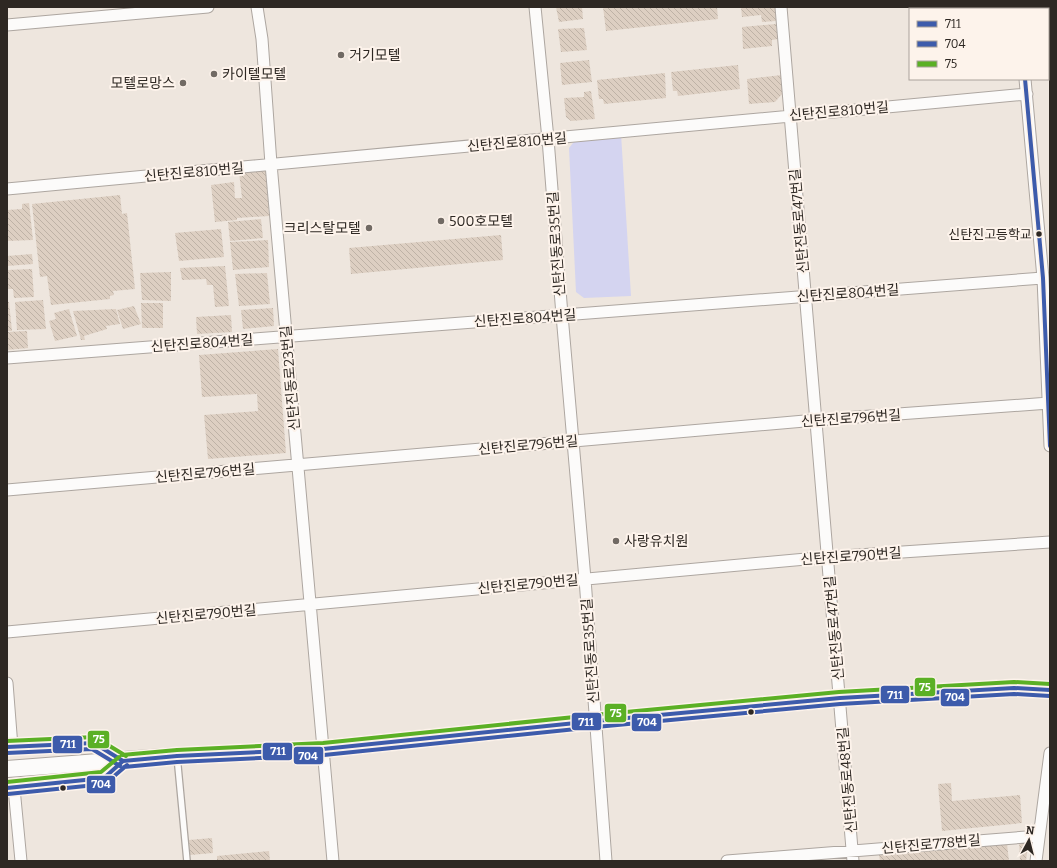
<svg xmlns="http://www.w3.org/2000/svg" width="1057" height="868" viewBox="0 0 1057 868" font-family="Bitter,'Noto Sans KR',serif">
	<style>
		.park { fill: #d4d4f0 }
		.building { fill: url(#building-back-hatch) }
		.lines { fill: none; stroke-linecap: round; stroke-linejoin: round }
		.lane-casing { stroke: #ada6a0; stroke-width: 8 }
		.street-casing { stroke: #ada6a0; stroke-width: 13 }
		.secondary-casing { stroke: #ada6a0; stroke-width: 18 }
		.lane { stroke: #fcfbfa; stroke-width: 5.5 }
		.street { stroke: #fcfbfa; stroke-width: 11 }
		.secondary { stroke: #fcfbfa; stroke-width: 16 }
		.bus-1-casing { stroke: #fdf3eb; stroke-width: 7 }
		.bus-2-casing { stroke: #fdf3eb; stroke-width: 7 }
		.bus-3-casing { stroke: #fdf3eb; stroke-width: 7 }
		.bus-1 { stroke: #3d5bab; stroke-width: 4 }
		.bus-2 { stroke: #3d5bab; stroke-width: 4 }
		.bus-3 { stroke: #5bb025; stroke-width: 4 }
		.poi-dot { fill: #716a64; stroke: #fdf3eb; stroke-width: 1.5 }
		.bus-dot { fill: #2e2823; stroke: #fdf3eb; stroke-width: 1.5 }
		.labels { text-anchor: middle; stroke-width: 4; stroke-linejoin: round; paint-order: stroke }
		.bus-label { font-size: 13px; fill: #2e2823; stroke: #fdf3eb; text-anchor: end }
		.poi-label { font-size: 14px; fill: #2e2823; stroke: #fdf3eb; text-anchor: start }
		.street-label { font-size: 14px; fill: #2e2823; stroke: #fdf3eb }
		.line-badge { stroke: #fdf3eb; stroke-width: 1.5 }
		.badge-label { font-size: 11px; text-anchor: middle; font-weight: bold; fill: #fff }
	</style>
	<defs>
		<pattern id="building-back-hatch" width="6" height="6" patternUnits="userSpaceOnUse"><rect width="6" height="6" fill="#ddcfc2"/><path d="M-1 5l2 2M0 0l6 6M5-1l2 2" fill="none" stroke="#beb2a6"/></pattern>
	</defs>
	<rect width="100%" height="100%" fill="#eee6de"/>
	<path class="park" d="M621,134l10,162 -47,2 -8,-6 -7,-144 8,-10z"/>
	<path class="building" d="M556,7h26l1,12 -24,3z
		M603,7h114l1,12 -112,12z
		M741,7h34l1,14 -14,1 -1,-7 -19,2z
		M776,24l2,15 -6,1v6l-29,3 -1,-22z
		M584,28l3,22 -26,2 -3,-23z
		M589,60l3,22 -30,3 -2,-22z
		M738,65l2,24 -62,7 -1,-5h-4l-2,-19z
		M665,73l1,25 -62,6 -1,-5h-4l-2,-19z
		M782,75l1,18 -8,9 -26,2 -2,-25z
		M591,91l4,28 -24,2 -5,-4 -2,-19 20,-1v-5z
		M266,170l3,46 -32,2v2l-22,2 -4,-37 23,-3 1,16h7l-3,-26z
		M120,195l2,19 5,-1 8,76 -22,2 1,4 -4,1v3l-59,6 -4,-29 -7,1 -8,-73z
		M29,203l4,37 -26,1v-31l15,-1v-5z
		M261,219l2,19 -33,3 -2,-19z
		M221,229l3,28 -45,4 -4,-28z
		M501,235l2,25 -152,14 -2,-26z
		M268,240l1,27 -36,3 -3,-28z
		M32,254l1,10 -26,2v-10z
		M225,266l4,40 -14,1 -2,-22h-6l-1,-6 -24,1 -2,-12z
		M32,269l2,28 -20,1 -1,-9h-6v-19z
		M171,272v29l-29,-1 -2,-27z
		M267,273l3,31 -31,2 -4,-32z
		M43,300l3,29 -29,1 -2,-28z
		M7,302h2l3,29h-5z
		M141,303h22v25h-21z
		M134,306l7,18 -18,5 -6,-19z
		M273,308l1,18 -31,3 -2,-19z
		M69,309l8,27 -22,5 -6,-20 7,-2 -2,-6z
		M116,309l4,15 -14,2 1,3 -23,7 1,4h-4l-8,-29z
		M231,315l1,17 -35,2 -1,-17z
		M27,331l1,17 -21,2v-18z
		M278,349l8,104 -78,6 -4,-44 54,-4 -1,-17 -55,3 -3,-42z
		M951,783l1,18 68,-6 2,28 -80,8 -4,-47z
		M212,838l1,15 -23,2 -1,-15z
		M1029,838l-3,23h-6l-1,-22z
		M1007,844l2,17h-129l-1,-6z
		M269,851l1,10h-53v-5z"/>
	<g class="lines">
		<defs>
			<path id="lane" d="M177,756l10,105"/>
			<path id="street" d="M257,7l5,32 9,125 62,697
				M535,7l13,132 14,176 23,264 21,282
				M781,7l72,854
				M1019,9l14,-2
				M7,25l201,-18
				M1025,79l18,199 7,168
				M7,189l1020,-95
				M7,358l1036,-80
				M7,490l809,-70 233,-17
				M7,632l821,-75 222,-15
				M7,683l5,64
				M7,747l87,-4 29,18 -19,17 -97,10
				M14,788l7,73
				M727,861l312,-25
				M1036,861l14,-108"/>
			<path id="secondary" d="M7,769l170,-13 146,-7 272,-28 245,-23 174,-10 36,2"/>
		</defs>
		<use href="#lane" class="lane-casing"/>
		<use href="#street" class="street-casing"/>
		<use href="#secondary" class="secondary-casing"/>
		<use href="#lane" class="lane"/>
		<use href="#street" class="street"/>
		<use href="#secondary" class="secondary"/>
		<defs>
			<path id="bus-1" d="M1025,79l18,199 7,168
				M7,747l87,-4 29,18
				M123,761l54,-5 146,-7 272,-28 245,-23 174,-10 36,2
				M7,788l97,-10 19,-17"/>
			<path id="bus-2" d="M7,753l85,-4 28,17
				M124,767l53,-5 147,-7 272,-28 244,-23 174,-10 36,2
				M8,794l97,-10 22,-19"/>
			<path id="bus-3" d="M7,741l88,-4 31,19
				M122,755l55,-5 146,-7 271,-28 245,-23 175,-10 36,2
				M7,782l94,-10 18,-15"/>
		</defs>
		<use href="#bus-1" class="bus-1-casing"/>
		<use href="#bus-2" class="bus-2-casing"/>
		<use href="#bus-3" class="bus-3-casing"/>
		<use href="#bus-1" class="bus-1"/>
		<use href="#bus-2" class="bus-2"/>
		<use href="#bus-3" class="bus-3"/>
	</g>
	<g class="poi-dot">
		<circle cx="341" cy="55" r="4"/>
		<circle cx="214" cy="74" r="4"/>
		<circle cx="183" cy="83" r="4"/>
		<circle cx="441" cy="221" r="4"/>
		<circle cx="369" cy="228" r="4"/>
		<circle cx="616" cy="541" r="4"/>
	</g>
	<g class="bus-dot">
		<circle cx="1039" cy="234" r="3.5"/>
		<circle cx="751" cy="712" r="3.5"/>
		<circle cx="63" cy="788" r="3.5"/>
	</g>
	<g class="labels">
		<g class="bus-label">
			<text x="1032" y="239">신탄진고등학교</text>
		</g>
		<g class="poi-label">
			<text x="349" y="60">거기모텔</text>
			<text x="222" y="79">카이텔모텔</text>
			<text x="175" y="88" text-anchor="end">모텔로망스</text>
			<text x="449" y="226">500호모텔</text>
			<text x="361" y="233" text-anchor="end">크리스탈모텔</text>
			<text x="624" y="546">사랑유치원</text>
		</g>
		<g class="street-label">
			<text transform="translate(839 111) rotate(-5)" y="5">신탄진로810번길</text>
			<text transform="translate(517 142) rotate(-5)" y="5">신탄진로810번길</text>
			<text transform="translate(194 172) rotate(-5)" y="5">신탄진로810번길</text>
			<text transform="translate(799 221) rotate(-95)" y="5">신탄진동로47번길</text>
			<text transform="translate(556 244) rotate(-94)" y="5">신탄진동로35번길</text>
			<text transform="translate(848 293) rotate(-4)" y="5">신탄진로804번길</text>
			<text transform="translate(525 318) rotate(-4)" y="5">신탄진로804번길</text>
			<text transform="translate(202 343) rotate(-4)" y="5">신탄진로804번길</text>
			<text transform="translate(290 378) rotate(-95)" y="5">신탄진동로23번길</text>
			<text transform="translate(851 418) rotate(-4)" y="5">신탄진로796번길</text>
			<text transform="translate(528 445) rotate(-5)" y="5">신탄진로796번길</text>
			<text transform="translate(205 473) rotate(-5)" y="5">신탄진로796번길</text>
			<text transform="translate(851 556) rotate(-4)" y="5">신탄진로790번길</text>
			<text transform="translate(528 584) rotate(-5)" y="5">신탄진로790번길</text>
			<text transform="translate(206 614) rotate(-5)" y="5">신탄진로790번길</text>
			<text transform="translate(834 628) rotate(-95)" y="5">신탄진동로47번길</text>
			<text transform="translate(590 651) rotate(-94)" y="5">신탄진동로35번길</text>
			<text transform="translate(847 780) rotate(-95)" y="5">신탄진동로48번길</text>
			<text transform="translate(931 844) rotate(-5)" y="5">신탄진로778번길</text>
		</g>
	</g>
	<g class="line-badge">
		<rect x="914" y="677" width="22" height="20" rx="4" fill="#5bb025"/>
		<rect x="880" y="685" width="30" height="19" rx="4" fill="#3d5bab"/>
		<rect x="940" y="688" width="30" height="19" rx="4" fill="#3d5bab"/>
		<rect x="604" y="703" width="23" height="20" rx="4" fill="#5bb025"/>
		<rect x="571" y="712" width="31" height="19" rx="4" fill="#3d5bab"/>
		<rect x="631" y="713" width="31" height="19" rx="4" fill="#3d5bab"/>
		<rect x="87" y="730" width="23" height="19" rx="4" fill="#5bb025"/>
		<rect x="52" y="735" width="31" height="19" rx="4" fill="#3d5bab"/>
		<rect x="262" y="742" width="31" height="19" rx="4" fill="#3d5bab"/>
		<rect x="293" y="746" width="31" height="19" rx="4" fill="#3d5bab"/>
		<rect x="86" y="775" width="30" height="19" rx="4" fill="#3d5bab"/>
	</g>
	<g class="badge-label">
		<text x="925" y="691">75</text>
		<text x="895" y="699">711</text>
		<text x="955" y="701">704</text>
		<text x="616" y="717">75</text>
		<text x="586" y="726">711</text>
		<text x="647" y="726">704</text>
		<text x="99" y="743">75</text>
		<text x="68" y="748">711</text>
		<text x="278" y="755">711</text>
		<text x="308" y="760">704</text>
		<text x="101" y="788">704</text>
	</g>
	<rect width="1057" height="868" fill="none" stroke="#2e2823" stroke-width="16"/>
	<rect x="909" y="8" width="140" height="72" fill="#fdf3eb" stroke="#aaa29b"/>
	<rect x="917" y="21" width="20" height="6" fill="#3d5bab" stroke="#aaa29b"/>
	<text x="945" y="28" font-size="12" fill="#2e2823">711</text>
	<rect x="917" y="41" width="20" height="6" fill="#3d5bab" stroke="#aaa29b"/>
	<text x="945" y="48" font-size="12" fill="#2e2823">704</text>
	<rect x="917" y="61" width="20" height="6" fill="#5bb025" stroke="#aaa29b"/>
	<text x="945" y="68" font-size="12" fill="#2e2823">75</text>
	<g transform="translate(1029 840) rotate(7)" stroke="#fdf3eb" stroke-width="3" paint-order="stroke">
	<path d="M0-3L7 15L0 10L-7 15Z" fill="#2e2823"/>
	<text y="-6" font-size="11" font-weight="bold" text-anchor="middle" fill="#2e2823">N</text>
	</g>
</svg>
